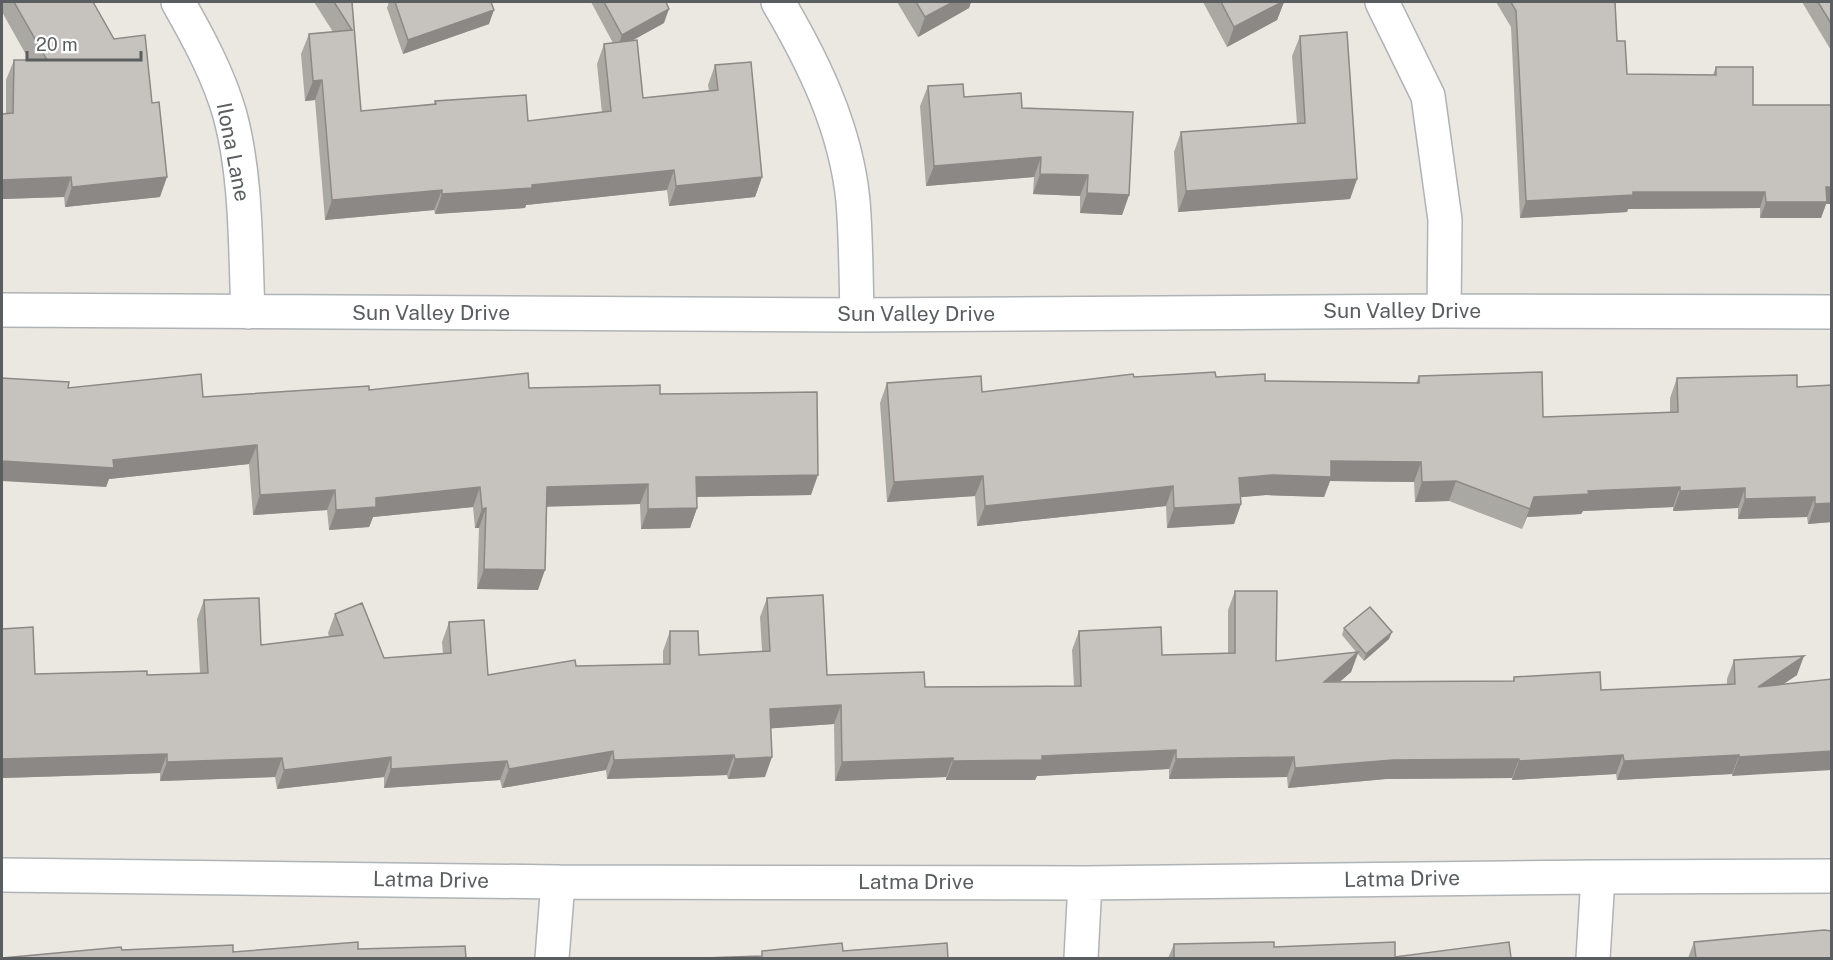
<svg xmlns="http://www.w3.org/2000/svg" width="1833" height="960" viewBox="0 0 1833 960" font-family="'Public Sans',sans-serif">
	<style>
		.lines { fill: none; stroke-linecap: round; stroke-linejoin: round }
		.minor-casing { stroke: #afb3b6; stroke-width: 36 }
		.minor { stroke: #fff; stroke-width: 33 }
		.wall { fill: #aaa8a3 }
		.shaded-wall { fill: #8b8885 }
		.building { fill: #c6c3be; stroke: #8b8885; stroke-width: 1.5 }
		.labels { text-anchor: middle; stroke-width: 5; stroke-linejoin: round; paint-order: stroke }
		.street-label { font-size: 21px; fill: #5a5e61; stroke: #fff }
	</style>
	<rect width="100%" height="100%" fill="#ebe8e2"/>
	<g class="lines">
		<defs>
			<path id="minor" d="M178,2c20,35 41,74 52,113 17,64 15,132 18,197
				M778,2c36,61 68,127 75,199 3,37 3,76 4,114
				M1382,2l46,94 17,124 -1,91
				M2,310l855,5 587,-4 388,1
				M2,875l556,7 527,1 513,-6 234,-1
				M552,958l6,-76
				M1081,958l4,-75
				M1593,958l5,-81"/>
		</defs>
		<use href="#minor" class="minor-casing"/>
		<use href="#minor" class="minor"/>
	</g>
	<path class="wall" d="M2,2h91l67,195 -95,10 -1,-10 -62,2v-85l4,-1v-33l8,-20h15l-27,-48z
		M314,2h38l9,109 73,-7 1,-3 93,20 74,-8 -5,-49 7,-20 9,-1 -22,-41h75l-2,21 -33,18 12,57 66,-7 -1,-6 7,-20 47,112 -7,20 -86,9 -2,-16 -141,15 -1,3 -90,6 -1,-4 -109,10 -10,-120 -10,1 -4,-47 8,-20 24,-2z
		M389,2h102l-2,22 -86,30 -16,-46z
		M897,2h74l-2,6 -51,29z
		M1203,2h81l-7,18 -50,27z
		M1496,2h119l2,39 10,33 86,1 3,-8 37,38 73,99 -5,14h-61v-10l-132,1 -1,3 -107,6 -9,-191z
		M1802,2h30v50z
		M1300,36l57,143 -7,20 -172,13 -4,-60 7,-20 116,-8 -5,-68z
		M928,86l36,11 58,11 107,87 -7,20 -42,-2v-17l-47,-2 1,-17 -108,9 -6,-80z
		M1419,376l124,41 127,-4v-15l7,-20 120,9 35,-2v137l-24,2 -1,-7 -69,2v-11l-65,3v-4l-90,4 -2,3 -54,3 -5,12 -73,-28 -34,1 -1,-20 -84,-1 -6,16 -58,-2 -26,2 1,7 -7,20 -67,4 -1,-22 -189,20 -2,-30 -88,6 -7,-99 7,-20 95,9 152,-15h82l49,4 151,2z
		M68,388l135,9 166,-7 160,-2 131,6 151,101 -114,2v11l-7,20 -49,1 -1,-25 -93,2 -9,84 -61,-1 2,-61h-4l-2,-21 -100,10 -4,10 -40,3 -2,-20 -74,5 -4,-51 -140,15 -3,8z
		M1235,591l41,70 81,-8 -15,-18 2,-7 45,11 -25,22 -6,-7 -7,18 -12,10 174,-1 1,-4 87,13 126,-6v-5l7,-19 63,15 -14,9 -51,92v-2l-115,6 -1,-6 -104,6v-2l-126,1 -98,9 -1,-11 -118,2v-10l-132,7 -2,4h-89v-3l-111,4 -1,-57 -63,4 -6,49 -37,2 -1,-4 -120,4 -1,-9 -104,18 -2,-8 -116,8v-11l-107,12 -2,-12 -115,4v-8l-158,5v-149l33,45 112,1 53,-2 -3,-54 7,-19 57,45 68,-8 -1,-4 7,-19 49,44 59,-4 -1,-12 7,-20 39,53 88,-9 87,-2v-13l7,-20 29,24 63,-4 -2,-34 7,-19 60,77 98,12 149,-1 -2,-36 7,-19 83,24 66,-2v-43z
		M1694,942l138,16h-144z
		M1174,944l100,3 121,10 116,1h-343z"/>
	<path class="shaded-wall" d="M953,2h18l-2,6 -51,29 7,-20z
		M1282,2h2l-7,18 -50,27 7,-20z
		M669,9l-5,14 -47,26 5,-14z
		M494,10l-5,14 -86,30 5,-14z
		M322,80l-7,20 -10,1 8,-20z
		M1041,157l-7,20 -108,9 8,-20z
		M674,170l-7,20 -141,15 -1,3 -90,6 7,-20z
		M1040,174l48,1 -8,21 -47,-2z
		M71,177l-7,20 -62,2v-19z
		M167,177l-7,20 -95,10 7,-20z
		M762,177l-7,20 -86,9 7,-20z
		M1357,179l-7,20 -172,13 8,-21z
		M1826,187h6v17h-6l-5,14h-61l6,-16z
		M442,190l-8,20 -109,10 7,-20z
		M1633,192h132l-5,16 -132,1 -1,3 -107,6 6,-17z
		M1087,193l42,2 -7,20 -42,-2z
		M257,445l-8,19 -140,15 -3,8 -104,-6v-20l111,-1z
		M1331,461l90,1 -7,20 -84,-1 -6,16 -58,-2 -34,3 7,-20z
		M818,475l-7,20 -122,2 7,-20z
		M983,476l-8,20 -88,6 7,-20z
		M1456,481l-7,20 -34,1 7,-20z
		M648,484l-8,20 -100,3 7,-20z
		M1173,486l-7,20 -189,20 8,-20z
		M480,487l-7,20 -100,10 -4,10 -40,3 7,-20 40,-12z
		M1680,487l-7,20 -90,4 -2,3 -54,3 -5,12 12,-32 54,-6z
		M1745,488l-7,20 -65,3 7,-20z
		M335,490l-8,20 -74,5 7,-20z
		M1815,497l-8,20 -69,2 7,-20z
		M1832,503v19l-24,2 7,-20z
		M1241,504l-7,20 -67,4 7,-20z
		M486,508l-7,20h-4l7,-19z
		M697,508l-7,20 -49,1 7,-20z
		M484,569l61,1 -7,20 -61,-1z
		M1392,632l-3,7 -25,22 2,-7z
		M1358,652l-7,20 -34,30 7,-20z
		M1804,656l-7,19 -46,31 7,-19z
		M841,705l-7,19 -71,5 7,-20z
		M1176,750l-7,19 -132,7 -2,4h-89l7,-19z
		M613,751l-7,19 -104,18 7,-19z
		M1832,751v19l-100,6 7,-19z
		M167,754l-7,19 -158,5v-19z
		M734,755l-7,20 -120,4 7,-19z
		M1623,755l-7,19 -104,6 7,-19z
		M1739,755l-7,19 -115,6 7,-19z
		M391,757l-7,20 -107,12 7,-19z
		M772,757l-7,20 -37,2 7,-20z
		M1294,757l-7,20 -118,2 7,-20z
		M282,758l-7,19 -115,4 7,-19z
		M953,758l-7,19 -111,4 7,-19z
		M1519,759l-7,19 -126,1 -98,9 7,-20 98,-8z
		M507,761l-7,19 -116,8 7,-19z"/>
	<path class="building" d="M14,2h79l21,37 31,-4 7,68 7,-1 8,75 -95,10 -1,-10 -69,3v-66l11,-1 1,-53h33z
		M334,2h18l9,109 75,-7 -1,-3 91,-6 2,26 83,-10 -7,-67 33,-4 6,58 75,-8 -3,-25 36,-3 11,115 -86,9 -2,-16 -142,15v3l-90,6v-4l-110,10 -10,-120 -9,1 -4,-47 43,-4z
		M395,2h96l3,8 -86,30z
		M604,2h62l3,7 -47,26z
		M916,2h37l-28,15z
		M1221,2h61l-48,25z
		M1511,2h104l2,39h8l2,33 89,1v-8h37v38h79v82h-6l1,15h-61l-1,-10h-132v3l-107,6 -10,-190z
		M1818,2h14v23z
		M1347,32l10,147 -171,12 -5,-59 124,-9 -5,-87z
		M963,84l1,13 57,-4 1,15 111,4 -4,83 -42,-2 1,-18 -48,-1 1,-17 -107,9 -6,-80z
		M1215,372l1,5 49,-3v7l154,2v-7l123,-4 1,45 135,-5 -1,-34 120,-3v12l35,-2v118l-17,1v-7l-70,2v-11l-65,3v-4l-92,4 1,3 -55,3 -4,12 -74,-28 -34,1 -1,-20 -90,-1v16l-58,-2 -34,3 2,26 -67,4 -1,-22 -188,20 -2,-30 -89,6 -7,-99 94,-7 1,16 151,-18 1,3z
		M528,373l1,15 131,-3v9l157,-2 1,83 -122,2 1,31 -49,1v-25l-101,3 -2,83 -61,-1 2,-61 -4,1 -2,-22 -104,11v9l-40,3 -1,-20 -75,5 -3,-50 -144,15 1,8 -112,-7v-83l67,4 -1,6 133,-14 2,23 166,-11v4z
		M1235,591h42l-1,70 82,-9 -34,30 190,-1v-4l86,-5 1,18 134,-6 -1,-24 70,-4 -46,31 74,-8v72l-93,6v-2l-115,6 -1,-6 -104,6v-2l-126,1 -98,8 -1,-11 -118,2v-9l-134,6v4l-89,1v-3l-111,4 -1,-57 -71,4 2,48 -37,2 -1,-4 -120,5 -1,-9 -104,18 -2,-8 -116,8v-12l-107,13 -2,-12 -115,4v-8l-165,5v-130l31,-2 2,47 112,-3v4l61,-2 -4,-73 55,-2 2,47 82,-10 -8,-21 27,-11 22,55 67,-5 -2,-31 35,-2 4,55 87,-15 1,6 94,-2v-33h28l1,24 71,-4 -3,-53 56,-3 4,80 97,-3 1,15 156,-1 -2,-55 82,-4 1,28 73,-2z
		M1370,607l22,25 -26,22 -22,-26z
		M1824,930l8,1v27h-136l-2,-16z
		M358,942v7l107,-3 1,12h-464l119,-11 1,3 111,-5v7z
		M1274,942v5l121,-5v15l114,-15 2,16h-337v-14z
		M842,943l1,8 104,-8 1,15h-246l60,-2v-5z"/>
	<g class="labels">
		<g class="street-label">
			<text transform="translate(233 152) rotate(79)" y="7">Ilona Lane</text>
			<text x="1402" y="318">Sun Valley Drive</text>
			<text x="431" y="320">Sun Valley Drive</text>
			<text x="916" y="321">Sun Valley Drive</text>
			<text transform="translate(1402 879) rotate(-1)" y="7">Latma Drive</text>
			<text transform="translate(431 880) rotate(1)" y="7">Latma Drive</text>
			<text x="916" y="889">Latma Drive</text>
		</g>
	</g>
	<rect width="1833" height="960" fill="none" stroke="#5a5e61" stroke-width="6"/>
	<path d="M27 51v9h114v-9" fill="none" stroke="#5a5e61" stroke-width="3"/>
	<text x="36" y="51" font-size="18" fill="#5a5e61" stroke="#ffffff" stroke-width="4.5" paint-order="stroke">20 m</text>
</svg>
